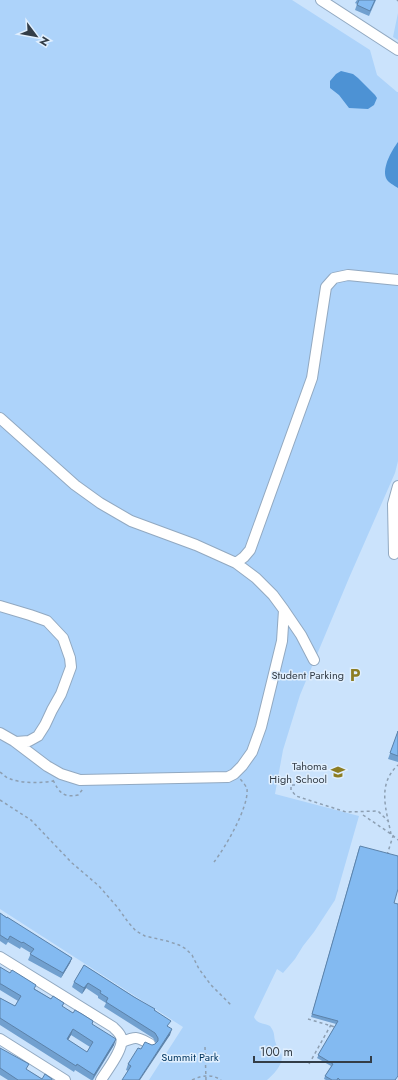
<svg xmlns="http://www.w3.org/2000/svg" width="398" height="1080" viewBox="0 0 398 1080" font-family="Jost,sans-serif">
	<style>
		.green { fill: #add3fa }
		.water { fill: #4d92d4 }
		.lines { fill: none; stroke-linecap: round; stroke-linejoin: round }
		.minor-casing { stroke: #92a9c1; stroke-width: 12 }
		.path { stroke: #8d9fb2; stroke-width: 1.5; stroke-dasharray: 3 3; stroke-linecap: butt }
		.minor { stroke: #fff; stroke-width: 10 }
		.wall { fill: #71a0cf; fill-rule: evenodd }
		.shaded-wall { fill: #5c82a9 }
		.building { fill: #83baf1; stroke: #5c82a9; fill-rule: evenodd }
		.labels { text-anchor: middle; stroke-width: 3; stroke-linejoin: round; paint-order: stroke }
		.poi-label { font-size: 11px; fill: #333d47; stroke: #e0effe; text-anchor: end }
		.park-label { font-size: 11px; fill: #00355f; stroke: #e0effe }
	</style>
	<rect width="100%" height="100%" fill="#cbe3fc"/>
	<path class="green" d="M0,0h292l78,50 7,25 20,17h1v369l-3,12 -46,105 -49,117 -17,55 -8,44 84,22 -24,84 -21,32 -11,14 -8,13 -12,14 -6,-4 -23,48c3,7 10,6 16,9 6,8 3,10 6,18 1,3 3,6 5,9 4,10 -7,21 -14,27h-118l34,-53 -183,-118z
		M398,13v27l-5,-3z"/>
	<path class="water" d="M341,71l12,3 5,4 17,17 2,3 -3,7 -6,4 -19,-1 -10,-13 -9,-7v-7l6,-7z
		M398,142v46c-4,-3 -10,-5 -12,-10 -4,-11 6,-28 12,-36z"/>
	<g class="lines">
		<defs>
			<path id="minor" d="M321,0l77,50
				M0,418l75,67 25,18 31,18 65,24 40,18 20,15 17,17 11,15 17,25 13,25
				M394,554l-1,-50 5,-18
				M236,563l8,-6 6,-7 62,-172 14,-91 8,-9 14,-3 50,5
				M0,606l30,9 17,6 16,17 7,20 1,9 -10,27 -9,16 -7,15 -7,11 -9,5 -13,1
				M0,733l14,8 33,25 14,8 19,6 148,-3 6,-3 8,-8 10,-14 9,-25 21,-86 2,-31
				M0,957l113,70c3,3 7,6 8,10 4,11 -14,33 -20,43
				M0,1039l65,41
				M122,1042c15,-6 15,-5 28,2"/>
		</defs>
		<use href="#minor" class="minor-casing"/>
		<path class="path" d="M397,0l1,1
			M0,772c3,2 5,5 8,6 13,6 32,5 46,3
			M53,780c6,12 10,18 25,15l5,-6
			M295,785h-4v5l5,6 50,16 32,-1 10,10
			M0,800l31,20 41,43 27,23 19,22 10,14 8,9 9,5 22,5 12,4 7,4 6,6 7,14 12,16 20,20
			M363,815l28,19 7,6
			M391,834c-5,-25 -14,-50 7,-69
			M387,855l6,-19
			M214,862c11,-14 35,-55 33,-73 -1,-3 -4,-7 -7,-10
			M308,1019l27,8
			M205,1047l1,33
			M309,1064l23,-41
			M192,1080c10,-5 20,-6 29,0"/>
		<use href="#minor" class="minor"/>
	</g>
	<path class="wall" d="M357,0h19l-7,16 -14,-6 2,-6 -2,-1z
		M398,731v31l-10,-3z
		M359,848l35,55 2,177h-70l-2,-1 1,-3 6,-10 -14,-8 19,-34 -25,-7z
		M0,913l72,45 -2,5 -9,15 -33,-18 3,-7 -10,-6 -1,2 -12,-7 -2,3 -6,-4z
		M84,965l71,45 13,17 2,8 -42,36 -2,-1 2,-6 13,-15 14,-5 1,-1 -3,-5 -49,-31 2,-4 -8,-5v-2l-12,-8 -4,6 -10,-7 2,-5z
		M0,967l51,32 13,4 -2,4 11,6 20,8 -1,3 22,21 -21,35h-2l-16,-10 -1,2 -74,-47v-27l15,8 3,-5 -18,-11zM71,1035l19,12 -3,5 -19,-12z
		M0,1048l27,22 15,9 10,1h-44l-8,-5z"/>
	<path class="shaded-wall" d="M72,958l-2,5 -9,15 2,-5z
		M88,983l-2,5 -4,6 2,-6z
		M73,1029l-2,6 -6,10 2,-6z
		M172,1029l-2,6 -30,45h-1z
		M116,1039l-2,6 -22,35 2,-5z"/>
	<path class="building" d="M359,0h16l-5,11 -13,-6z
		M398,731v25l-8,-3z
		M360,846l38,10v33l-4,14 4,1v172l-3,4h-55l-2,-2 -1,2h-5l-7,-4 8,-12 -15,-9 20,-34 -26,-7z
		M0,913l7,5v-1l65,41 -9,15 -33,-19 4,-5 -11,-7 -1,1 -12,-7 -2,4 -8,-5z
		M84,965l50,32 21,12 -1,1 17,11 -4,5 5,3 -33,51h-17l9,-14 -3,-2 10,-16 3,1 4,-7 7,3 3,-1 3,-3v-3l-3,-5 -49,-31 2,-4 -8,-5 1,-2 -13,-8 -4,5 -10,-6z
		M0,967l10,6 2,-3 24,15 -2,4 17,10 2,-3 11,7 -2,3 11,7 2,-3 7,4 11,7 -1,3 24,15 -22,36 -17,-11 -1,2 -76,-48v-20l15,8 6,-10 -20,-12h-1zM73,1029l20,13 -6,10 -20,-13z
		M0,1048l29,16 -3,5 16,10 3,-5 7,5v1h-34l-18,-12z"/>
	<defs>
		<symbol id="parking-bare" viewBox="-9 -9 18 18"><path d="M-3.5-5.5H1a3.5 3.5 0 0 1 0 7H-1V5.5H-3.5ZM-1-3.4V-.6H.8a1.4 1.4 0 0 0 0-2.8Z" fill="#8c7d23" stroke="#e0effe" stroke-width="2.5" paint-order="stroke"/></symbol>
		<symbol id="school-bare" viewBox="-9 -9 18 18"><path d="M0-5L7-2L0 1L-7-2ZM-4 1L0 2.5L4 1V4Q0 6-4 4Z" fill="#8c7d23" stroke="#e0effe" stroke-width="2.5" paint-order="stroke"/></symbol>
	</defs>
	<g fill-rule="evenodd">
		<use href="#parking-bare" x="345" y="665" width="20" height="20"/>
		<use href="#school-bare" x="328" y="762" width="20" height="20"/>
	</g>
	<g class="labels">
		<g class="poi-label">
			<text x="344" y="679">Student Parking</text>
			<text x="327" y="770">Tahoma<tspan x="327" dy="13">High School</tspan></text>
		</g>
		<g class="park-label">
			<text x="190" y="1061">Summit Park</text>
		</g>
	</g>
	<g transform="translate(36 36) rotate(122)" stroke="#e0effe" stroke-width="3" paint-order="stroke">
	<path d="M0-3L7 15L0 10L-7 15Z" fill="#333d47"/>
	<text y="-6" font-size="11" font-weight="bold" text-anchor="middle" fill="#333d47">N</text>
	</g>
	<path d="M254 1056v6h117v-6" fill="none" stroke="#333d47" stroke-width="2"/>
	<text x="260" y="1056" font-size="12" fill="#333d47" stroke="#e0effe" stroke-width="3" paint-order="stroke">100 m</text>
</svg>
